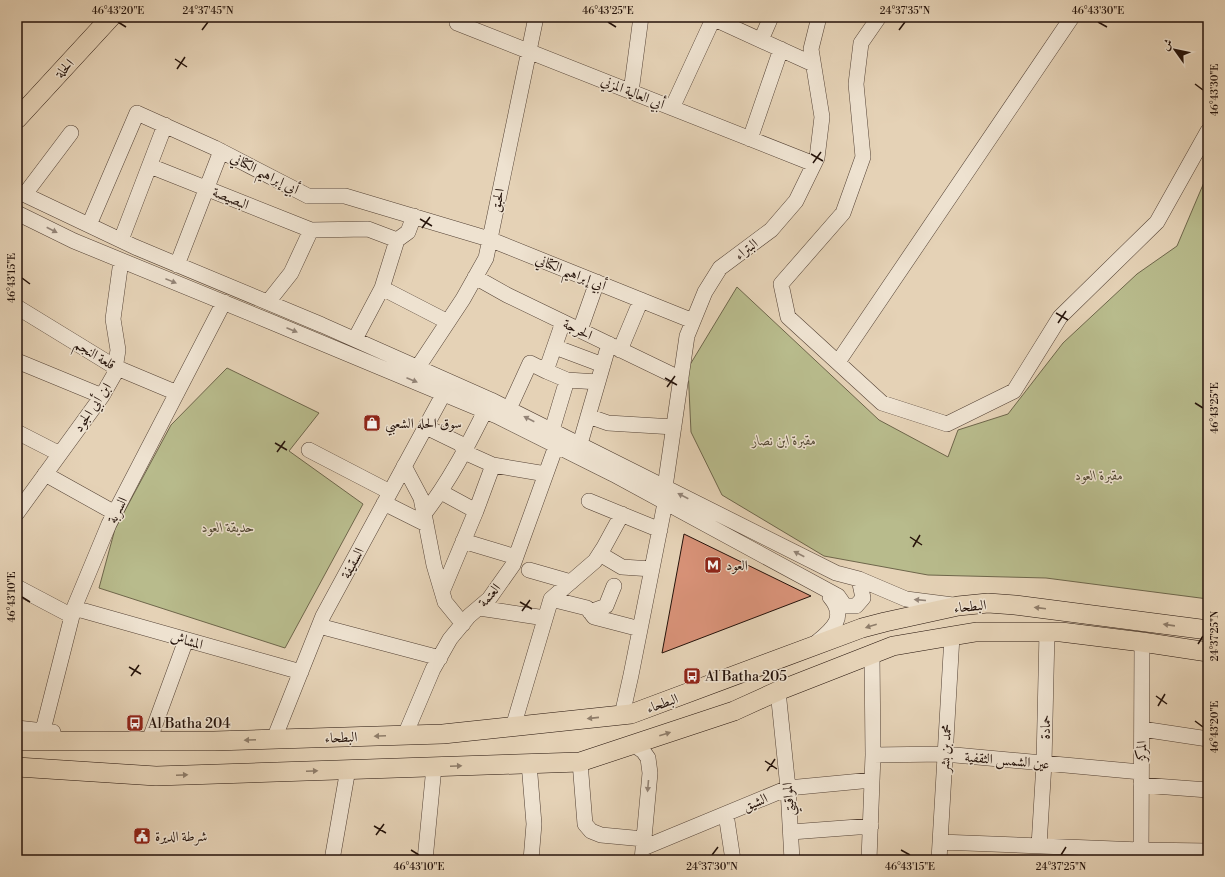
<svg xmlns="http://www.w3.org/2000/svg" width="1225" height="877" viewBox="0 0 1225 877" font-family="'Libre Bodoni',Amiri,serif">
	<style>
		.green { fill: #b8bb8c; stroke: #6e664b }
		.building { fill: #d89278; stroke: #24120a }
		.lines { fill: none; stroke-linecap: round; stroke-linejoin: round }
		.minor-casing { stroke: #544235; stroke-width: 16 }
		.major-casing { stroke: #24120a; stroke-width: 20 }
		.minor { stroke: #eee2d0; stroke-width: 15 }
		.major { stroke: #e5d2b6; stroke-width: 19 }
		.oneway { fill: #938477 }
		.oneway2 { fill: #8e7c69 }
		.ticks { fill: none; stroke: #24120a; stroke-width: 1.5 }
		.labels { text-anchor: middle; stroke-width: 3; stroke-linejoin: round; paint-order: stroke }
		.street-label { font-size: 14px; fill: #24120a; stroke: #eee2d0 }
		.poi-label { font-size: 14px; fill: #24120a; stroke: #eee2d0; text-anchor: start }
		.park-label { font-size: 14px; font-style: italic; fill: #504531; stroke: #eee2d0 }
		.neatline { fill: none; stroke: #24120a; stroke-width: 1.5 }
		.ticks-label { font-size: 10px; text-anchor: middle; fill: #24120a }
	</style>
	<rect width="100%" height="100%" fill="#e5d2b6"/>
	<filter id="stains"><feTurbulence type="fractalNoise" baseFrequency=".005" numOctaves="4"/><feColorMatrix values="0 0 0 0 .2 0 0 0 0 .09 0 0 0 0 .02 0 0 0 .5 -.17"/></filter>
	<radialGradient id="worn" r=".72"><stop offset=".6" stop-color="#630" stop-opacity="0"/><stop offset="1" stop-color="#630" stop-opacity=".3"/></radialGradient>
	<path class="green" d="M1208,173v426l-162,-21 -118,-3 -104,-19 -102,-61 -31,-63 -3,-64 49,-81 142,133 69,37 10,-27 50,-16 55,-71 74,-69 40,-28z
		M227,368l92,45 -30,38 74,53 -78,144 -186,-60 16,-59 56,-104z"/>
	<path class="building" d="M684,534l127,62 -149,57z"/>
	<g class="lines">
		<defs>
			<path id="minor" d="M460,17l-3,6 357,141
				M710,17l103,47
				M879,17l-18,26 -5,41 7,73 -20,56 -62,71 7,33 94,86 65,21 67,-33 46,-74 97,-95 51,-91
				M761,40l10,-23
				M631,92l10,-75
				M672,108l42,-91
				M750,139l31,-90
				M150,166l161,64 57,-1 29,11
				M17,191l118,56 187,78 169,75 345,173 23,6 47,20 47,6
				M25,194l46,-61
				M17,213l57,28 195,80 228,95 116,58 225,122 7,10h11l7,-8 -4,-19
				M89,225l48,-112 78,35 93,48h37l144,43 204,82
				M121,240l44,-115
				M177,265l44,-114
				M475,277l32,18 174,84
				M382,288l66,34
				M268,302l23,-29 20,-43
				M17,307l98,60 62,26
				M580,330l17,-48
				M355,339l27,-51 15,-48 11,-8 6,-16
				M555,347l48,18
				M620,350l21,-50
				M17,361l85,35
				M838,362l234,-345
				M418,367l45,-68 23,-41 50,-241
				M546,371l21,9 31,2
				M509,409l21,-46 16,8 17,-49
				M588,416l20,7 66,4
				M426,427l35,17 3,8 29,13 53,9
				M552,430l15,-50
				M17,432l43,22
				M580,444l29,-100
				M309,450l81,42
				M404,466l17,32 13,67 11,37 18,22
				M45,474l70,39
				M665,487l22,-151 18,-44 15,-24 51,-38 25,-29 21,-43 5,-41 -11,-68 8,-32
				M441,492l35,19
				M589,501l71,29
				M384,503l42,21
				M17,513l85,-117 12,-21 4,-25 -5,-31 8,-58
				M424,514c25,-32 43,-67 61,-103
				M463,541l53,16
				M600,554l22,13 30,2
				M529,570l42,12
				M17,587l55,29
				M442,592l34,-81 17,-46
				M551,599l36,9 7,9 46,12
				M74,608l227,64
				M479,608l66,10
				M590,612l16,-6 8,-20
				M319,626l121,32
				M817,642c16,-13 30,-25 13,-45
				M778,691l10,97 4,72
				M622,715l9,-40 34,-172
				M513,727l38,-128 44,-38 9,-14 18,-33
				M17,728l36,4
				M1142,729l66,10
				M43,730l31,-122 35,-84 115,-222
				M405,735l28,-66 17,-30 19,-23 20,-17 24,-34 43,-119
				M274,739l49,-123 121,-223
				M149,741l37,-101
				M628,746l9,1 6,4 5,7 2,15 -8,87
				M873,755l71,-1 197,18
				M580,762l5,62 6,7 10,4 43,4
				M529,763l5,61 -3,36
				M1141,785l67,5
				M726,814l7,46
				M791,832l80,-6
				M940,842l201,8 67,1
				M1039,846l5,-83 3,-131
				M643,848l145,-60 84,-8
				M1141,859l1,-217
				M332,860l16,-91
				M425,860l9,-93
				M869,860l4,-105 -1,-101
				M939,860l13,-224"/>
			<path id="major" d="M17,119l94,-102
				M17,741h197l229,-7 188,-20 231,-86 23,-6 73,-16 30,-3 27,2 193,25
				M17,767l139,9 424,-14 154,-51 44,-20 115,-45 59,-10 24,-4h85l81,10 66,10"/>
		</defs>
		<use href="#minor" class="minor-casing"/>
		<use href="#major" class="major-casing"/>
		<use href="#minor" class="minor"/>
		<use href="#major" class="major"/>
	</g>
	<defs><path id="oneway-solid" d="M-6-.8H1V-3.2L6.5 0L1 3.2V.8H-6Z"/></defs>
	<g class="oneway">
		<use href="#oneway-solid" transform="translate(52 230) rotate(27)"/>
		<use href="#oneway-solid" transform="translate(171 281) rotate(22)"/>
		<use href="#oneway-solid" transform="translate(292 330) rotate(23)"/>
		<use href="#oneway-solid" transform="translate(412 380) rotate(23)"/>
		<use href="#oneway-solid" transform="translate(529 419) rotate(-153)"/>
		<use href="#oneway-solid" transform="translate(683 496) rotate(-153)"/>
		<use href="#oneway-solid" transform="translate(799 554) rotate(-153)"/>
		<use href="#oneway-solid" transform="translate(920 600) rotate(-175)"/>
		<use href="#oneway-solid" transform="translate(648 786) rotate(95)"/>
	</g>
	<g class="oneway2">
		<use href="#oneway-solid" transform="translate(1040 608) rotate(-173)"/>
		<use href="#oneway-solid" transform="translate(1169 625) rotate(-172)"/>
		<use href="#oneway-solid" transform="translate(871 626) rotate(163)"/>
		<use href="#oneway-solid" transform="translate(593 718) rotate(174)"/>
		<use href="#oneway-solid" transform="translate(665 734) rotate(-18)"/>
		<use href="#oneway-solid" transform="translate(380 736) rotate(178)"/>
		<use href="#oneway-solid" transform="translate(250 740) rotate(178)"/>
		<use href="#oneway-solid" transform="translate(456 766) rotate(-2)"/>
		<use href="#oneway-solid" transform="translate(312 771) rotate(-2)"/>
		<use href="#oneway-solid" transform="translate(182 775) rotate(-2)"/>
	</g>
	<path class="ticks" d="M118,22l8,5M608,22l8,5M1098,22l9,5M202,30l6,-8M899,30l6,-8M175,59l12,8M177,69l8,-12M1195,84l8,6M811,154l12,7M813,163l8,-11M420,219l12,7M422,228l8,-11M22,278l8,6M1056,313l12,7M1058,323l8,-12M665,378l12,7M667,387l8,-11M1195,403l8,5M275,443l12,7M277,452l8,-11M910,537l12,8M913,547l7,-12M22,597l8,5M520,602l12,7M522,611l8,-11M1198,644l5,-8M129,667l12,7M131,676l8,-11M1156,696l11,8M1158,706l7,-12M1195,721l8,6M765,761l12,8M767,771l8,-12M374,826l12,7M376,835l8,-11M411,850l8,5M901,850l9,5M712,855l6,-8M1061,855l5,-8"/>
	<defs>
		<symbol id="shop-square" viewBox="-11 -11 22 22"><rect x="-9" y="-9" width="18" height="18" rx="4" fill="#8f2418" stroke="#eee2d0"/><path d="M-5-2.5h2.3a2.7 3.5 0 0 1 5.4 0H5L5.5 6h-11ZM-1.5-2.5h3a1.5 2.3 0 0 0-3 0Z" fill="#fff"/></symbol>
		<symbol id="metro-square" viewBox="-11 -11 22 22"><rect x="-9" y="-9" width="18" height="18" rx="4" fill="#8f2418" stroke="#eee2d0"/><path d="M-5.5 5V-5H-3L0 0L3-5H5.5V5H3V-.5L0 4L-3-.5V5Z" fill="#fff"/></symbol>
		<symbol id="bus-square" viewBox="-11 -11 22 22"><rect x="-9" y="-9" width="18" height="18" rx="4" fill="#8f2418" stroke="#eee2d0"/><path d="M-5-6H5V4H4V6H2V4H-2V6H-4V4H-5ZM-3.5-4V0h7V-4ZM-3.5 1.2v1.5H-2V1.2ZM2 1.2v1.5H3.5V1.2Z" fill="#fff"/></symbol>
		<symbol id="civic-square" viewBox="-11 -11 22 22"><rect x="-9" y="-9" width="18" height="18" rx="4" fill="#8f2418" stroke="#eee2d0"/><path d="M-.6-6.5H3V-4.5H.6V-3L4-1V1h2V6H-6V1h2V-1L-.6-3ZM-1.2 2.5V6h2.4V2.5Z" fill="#fff"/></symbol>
	</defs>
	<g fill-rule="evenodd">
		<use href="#shop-square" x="362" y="413" width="20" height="20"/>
		<use href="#metro-square" x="703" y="555" width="20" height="20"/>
		<use href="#bus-square" x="682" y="666" width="20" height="20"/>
		<use href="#bus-square" x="125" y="713" width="20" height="20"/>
		<use href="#civic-square" x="132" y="826" width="20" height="20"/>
	</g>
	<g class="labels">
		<g class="street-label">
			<text transform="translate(64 68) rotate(-47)" y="5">الحلة</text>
			<text transform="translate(633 92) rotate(22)" y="5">أبي العالية المزني</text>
			<text transform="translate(265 173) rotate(27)" y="5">أبي إبراهيم الكتاني</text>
			<text transform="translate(231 198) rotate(22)" y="5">البصيصة</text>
			<text transform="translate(497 200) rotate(-78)" y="5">الحبق</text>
			<text transform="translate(746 249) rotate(-37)" y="5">البتراء</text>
			<text transform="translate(571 272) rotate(22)" y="5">أبي إبراهيم الكتاني</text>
			<text transform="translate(578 329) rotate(26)" y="5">الحرجة</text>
			<text transform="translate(95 354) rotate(31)" y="5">قلعة النجم</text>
			<text transform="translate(92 407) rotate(-56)" y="5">ابن أبي الجود</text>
			<text transform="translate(117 510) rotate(-63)" y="5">السربة</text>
			<text transform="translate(352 563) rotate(-62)" y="5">السقيفة</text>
			<text transform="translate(489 595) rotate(-49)" y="5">العتمة</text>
			<text transform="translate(970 606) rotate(-6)" y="5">البطحاء</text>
			<text transform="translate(187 640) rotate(16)" y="5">المشاش</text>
			<text transform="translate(662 703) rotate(-20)" y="5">البطحاء</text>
			<text transform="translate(1045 727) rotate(-88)" y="5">حمادة</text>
			<text transform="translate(341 737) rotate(-2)" y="5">البطحاء</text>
			<text transform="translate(945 748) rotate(-87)" y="5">محمد بن بشر</text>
			<text transform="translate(1141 751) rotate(-89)" y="5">المركز</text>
			<text transform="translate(1007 760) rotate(5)" y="5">عين الشمس الثقفية</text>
			<text transform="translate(788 799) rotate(-94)" y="5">المواقيتي</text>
			<text transform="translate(755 802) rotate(-23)" y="5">الشيق</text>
		</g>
		<g class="poi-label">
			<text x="385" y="428">سوق الحله الشعبي</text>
			<text x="726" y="570">العود</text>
			<text x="705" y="681">Al Batha 205</text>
			<text x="148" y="728">Al Batha 204</text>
			<text x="155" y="841">شرطة الديرة</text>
		</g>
		<g class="park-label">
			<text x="784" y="445">مقبرة ابن نصار</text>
			<text x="1099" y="480">مقبرة العود</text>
			<text x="228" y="532">حديقة العود</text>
		</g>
	</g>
	<rect width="1225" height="877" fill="none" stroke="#e5d2b6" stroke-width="44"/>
	<g transform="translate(1175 50) rotate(303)" stroke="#eee2d0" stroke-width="3" paint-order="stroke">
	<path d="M0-3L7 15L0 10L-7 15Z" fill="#24120a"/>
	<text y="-6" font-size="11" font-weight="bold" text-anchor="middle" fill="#24120a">ش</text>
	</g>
	<rect x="22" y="22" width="1181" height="833" class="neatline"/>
	<g class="ticks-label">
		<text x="118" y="14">46°43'20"E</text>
		<text x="208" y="14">24°37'45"N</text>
		<text x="608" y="14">46°43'25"E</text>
		<text x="905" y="14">24°37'35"N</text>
		<text x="1098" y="14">46°43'30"E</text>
		<text transform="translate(1214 90) rotate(-90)" y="4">46°43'30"E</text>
		<text transform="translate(11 278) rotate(-90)" y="4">46°43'15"E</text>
		<text transform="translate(1214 408) rotate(-90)" y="4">46°43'25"E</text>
		<text transform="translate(11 597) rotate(-90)" y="4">46°43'10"E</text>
		<text transform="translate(1214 636) rotate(-90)" y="4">24°37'25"N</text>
		<text transform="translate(1214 727) rotate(-90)" y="4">46°43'20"E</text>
		<text x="419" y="870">46°43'10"E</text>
		<text x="712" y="870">24°37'30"N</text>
		<text x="910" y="870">46°43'15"E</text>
		<text x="1061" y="870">24°37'25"N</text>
	</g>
	<rect width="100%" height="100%" filter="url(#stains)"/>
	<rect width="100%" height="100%" fill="url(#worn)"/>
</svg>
